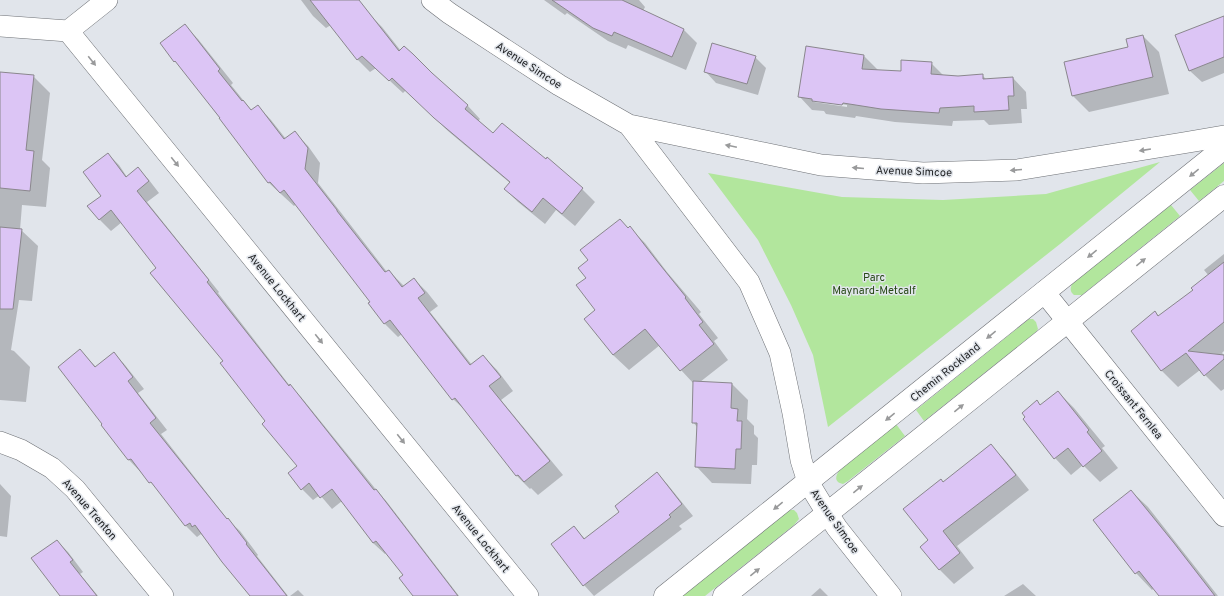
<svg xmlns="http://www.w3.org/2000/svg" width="1224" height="596" viewBox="0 0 1224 596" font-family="Overpass,sans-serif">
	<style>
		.green { fill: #b2e69d }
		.shadow { fill: #0003; fill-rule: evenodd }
		.building { fill: #dcc5f5; stroke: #8a878d }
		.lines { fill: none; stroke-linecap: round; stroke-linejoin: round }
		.minor-casing { stroke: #6d7075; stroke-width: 22 }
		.tertiary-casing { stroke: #6d7075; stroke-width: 23 }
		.minor { stroke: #fff; stroke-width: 21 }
		.tertiary { stroke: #fff; stroke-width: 22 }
		.oneway { fill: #999a9b }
		.labels { text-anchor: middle; stroke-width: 3; stroke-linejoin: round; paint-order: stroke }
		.street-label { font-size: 11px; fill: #1d1f21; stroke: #e1e5eb }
		.park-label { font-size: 11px; fill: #274916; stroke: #e1e5eb }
	</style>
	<rect width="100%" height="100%" fill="#e1e5eb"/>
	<path class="green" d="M1160,162l-100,82 -232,183 -15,-72 -22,-50 -33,-65 -50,-67 134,24 101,3 103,-6z
		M1224,163v18l-25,20 -9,-11z
		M1171,205l9,11 -98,79h-8c-4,-3 -4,-6 -2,-11z
		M1029,319h4l3,3 2,7 -2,3 -112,89 -8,-11z
		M896,424l9,12 -57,45 -5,3c-9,-2 -8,-8 -3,-14z
		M791,510h3l3,3 2,6 -5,6 -89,71h-23l106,-85z"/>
	<path class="shadow" d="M301,0h39l30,15 12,12 19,24 31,23 36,32 12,13 -2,2 15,13 53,26 1,-1 35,30 13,13 -20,24 -19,-16 -11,14 -27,-22 -13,-13 5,-6 -62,-52 -42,-41 -3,3 -27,-25 -6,4 -13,-13 -26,-34 -5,3 -13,-12z
		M544,0h95l6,7 -2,4 41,19 13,13 -11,27 -58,-25 -2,4 -18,-8 -41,-28 -2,2z
		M1224,17v56l-22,9 -12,-11 -14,-35z
		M185,26l13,13 35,44 -2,2 21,26 6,-5 13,14 15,19 9,-6 13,13 12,17 -2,20 69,89 2,-1 15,15 10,-7 13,13 11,14 -8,6 42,53 11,-9 14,14 16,21 -12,9 62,75 -25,20 -7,-7 -1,1 -13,-13 -50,-64 -14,-13 -51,-65 -4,3 -13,-13 -16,-21 2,-1 -75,-98 -2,2 -25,-23 -84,-111 -10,-11 -14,-17z
		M1143,36l16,16 10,42 -80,18 -16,-16 -8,-33 64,-15z
		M806,48l58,8 14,14 -1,1 24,1 30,-9 13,13 14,1 24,-2 5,5 26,-2 13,14 1,17h-6l1,14 -33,2 -5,-5 -31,1 -1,5 -57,-4 -39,-6 -1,2 -29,-4 -2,-3 -12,-1 -13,-14zM811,99l36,6v2l-33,-5z
		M755,57l11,11 -8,27 -42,-12 -11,-12z
		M0,73l33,3 17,17 -8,67 8,8 -4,39 -24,-2 -2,25h1l17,16 -6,55 -13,-1 -8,50 3,1 16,16 -4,35 -26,-2z
		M108,154l11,11 8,12 11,-8 11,11 10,13 -12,9 72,90 -1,1 72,93 11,11 77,95 9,10 72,94h-36l-37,-43 -1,1 -12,-11 -31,-42 -10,8 -12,-14 -7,5 -11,-11 -4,-23 -141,-198 -35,-46 -11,9 -11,-11z
		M620,220l9,9 1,-1 15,15 22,29 34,40 -2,2 19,24 -4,3 14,19 -28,22 32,2 16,16 -1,19 7,7v8l4,4 -1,27h-5l-1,19 -39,-1 -16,-17 1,-39 -4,-5 1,-38 -13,-14 -21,-25 -31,25 -16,-15 -16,-44 -8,-50z
		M1224,254v97l-2,2 2,2v34l-3,2 -21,-21 -22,17 -16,-16 -30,-40 23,-19 4,4 35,-26 15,-14 -5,-6z
		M80,350l16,17 18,-14 11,12 19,24 -6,4 29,37 -6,4 67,86 12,11 18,24 -1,1 31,40h-37l-47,-59 -3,-3 -4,3 -11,-11 -24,-32 -33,-34z
		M1058,392l16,16 31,38 -3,2 16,20 -18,14 -17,-17 -12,10 -16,-17 -31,-38 13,-18 4,4z
		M991,446l14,14 24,30 -72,56 17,22 -20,16 -14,-14 -18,-23 7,-6 15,-58z
		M657,473l11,12 25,31 -14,10 3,3 -88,67 -10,-11 -10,-58 11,12 36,-27z
		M0,484l11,12 -4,41 -7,-1z
		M1131,491l17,16 70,89h-57l-7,-8 -2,2 -16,-17 -42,-52z
		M57,541l11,11 15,20 -3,2 18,22h-37z
		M1023,584l13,12h-32z
		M820,588l8,8h-17z
		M298,590l6,6h-14z"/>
	<path class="building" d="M310,0h49l40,51 5,-5 9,8 19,19 36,32 -3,4 28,24 9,-10 44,36 1,-2 36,31 -21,26 -19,-16 -11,14 -28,-23 6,-7 -76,-64 -42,-40 -3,3 -27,-25 -5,4z
		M552,0h70l62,29 -12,28 -58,-25 -2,4 -19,-8z
		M1224,16v41l-35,14 -14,-36z
		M185,24l35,45 -2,2 24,30 1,-1 8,10 7,-5 26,34 11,-8 13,17 -3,21 32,41v1l48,61 4,-2 13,17 12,-9 11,15 -7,5 52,67 13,-10 18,22 -12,9 61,75 -26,21 -6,-7 -2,1 -61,-78 -3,2 -62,-80 -6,4 -16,-21 2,-1 -86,-112 -4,3 -10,-11 -2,1 -49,-65h1l-45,-57 -1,1 -14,-19z
		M1143,35l10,42 -81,19 -8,-34 64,-15 -2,-8z
		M712,43l44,13 -9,28 -43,-12z
		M806,46l58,9 -2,14 39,2v-11l31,2 -1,12 27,2 25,-2v5l30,-2 1,19h-6l1,14 -35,2v-6l-34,2 -1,5 -58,-4 -38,-6 -1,2 -30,-4v-2l-14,-2z
		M0,72l34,3 -8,75 8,1 -4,40 -30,-3z
		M108,153l18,24 12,-10 11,14 -12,10 72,89 -2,2 82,104 1,-2 84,106 2,-1 82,107h-45l-14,-18 4,-3 -27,-34 -3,2 -41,-54 -12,9 -11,-15 -8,7 -13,-17 9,-7 -35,-42 3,-3 -45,-58 3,-2 -73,-88 6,-5 -45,-58 -12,10 -12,-14 14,-10 -18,-24z
		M620,219l8,9 2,-2 27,35 29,36 -1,1 18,24 -4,3 15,19 -34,27 -35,-42 -32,26 -29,-36 11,-9 -19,-25 10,-7 -8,-10 10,-8 -8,-10z
		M0,227l22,2 -9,80h-13z
		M1224,262v60l-36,29 36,4v4l-20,17 -18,-23 -25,18 -30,-40 24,-20 3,5 35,-26 -2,-2z
		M80,349l15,18 19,-15 19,25 -5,4 28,37 -6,5 77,96 1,-1 19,25 -1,1 41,52h-37l-28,-34 -27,-37 -3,2 -2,-4 -5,3 -34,-44 -2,1 -18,-24 -3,1 -27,-35 1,-1 -44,-57z
		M693,381l39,2 -1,25 7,1 -1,12h5l-1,28h-5l-1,20 -40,-2 2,-44h-5z
		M1058,391l31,39 -2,2 15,19 -19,16 -15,-19 -14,11 -31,-40 2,-2 -3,-4 15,-13 3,5z
		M991,444l25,31 -73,56 17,22 -21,17 -19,-23 8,-7 -25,-31 38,-30 2,3z
		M657,472l25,32 -13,11 2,2 -88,69 -32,-42 23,-18 10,13 35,-27 -4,-6z
		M1131,490l43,53 41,53h-56l-20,-25 -4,3 -42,-54z
		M57,540l16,20 -3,2 27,34h-37l-29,-38z"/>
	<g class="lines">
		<defs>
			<path id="minor" d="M432,0l17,13 110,72 70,40 192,40 102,8 94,-3 166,-27 41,-7
				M0,26l68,5 460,565
				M68,31l39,-31
				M629,125l120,157 31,71 13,60 8,47 7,22 14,23 15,23 54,68
				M1044,292l180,224
				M0,442l21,8 31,18 23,21 88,107"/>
			<path id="tertiary" d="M665,596l559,-448
				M724,596l500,-400"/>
		</defs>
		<use href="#minor" class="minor-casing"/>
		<use href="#tertiary" class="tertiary-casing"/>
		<use href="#minor" class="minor"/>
		<use href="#tertiary" class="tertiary"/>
	</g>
	<defs><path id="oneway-solid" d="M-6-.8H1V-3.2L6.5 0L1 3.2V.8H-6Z"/></defs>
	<g class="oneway">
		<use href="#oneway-solid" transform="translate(92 61) rotate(51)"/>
		<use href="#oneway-solid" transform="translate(731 146) rotate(-168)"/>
		<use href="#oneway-solid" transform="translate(1145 150) rotate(171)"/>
		<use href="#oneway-solid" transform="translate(175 162) rotate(51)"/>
		<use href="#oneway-solid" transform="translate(858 168) rotate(-175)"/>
		<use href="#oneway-solid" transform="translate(1016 170) rotate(175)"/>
		<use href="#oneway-solid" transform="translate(1194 173) rotate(141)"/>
		<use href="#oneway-solid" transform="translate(1092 254) rotate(141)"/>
		<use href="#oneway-solid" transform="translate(1141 262) rotate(-39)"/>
		<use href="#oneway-solid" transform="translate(991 335) rotate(141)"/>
		<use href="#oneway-solid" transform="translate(319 339) rotate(51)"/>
		<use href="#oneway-solid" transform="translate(959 408) rotate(-39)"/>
		<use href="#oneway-solid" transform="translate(890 417) rotate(141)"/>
		<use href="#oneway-solid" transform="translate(401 439) rotate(51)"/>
		<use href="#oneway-solid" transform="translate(858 489) rotate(-39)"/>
		<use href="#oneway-solid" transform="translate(778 506) rotate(141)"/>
		<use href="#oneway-solid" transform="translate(755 572) rotate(-39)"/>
	</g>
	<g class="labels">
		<g class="street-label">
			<text transform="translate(529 65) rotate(33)" y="4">Avenue Simcoe</text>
			<text transform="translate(914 171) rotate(2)" y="4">Avenue Simcoe</text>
			<text transform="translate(277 287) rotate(51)" y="4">Avenue Lockhart</text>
			<text transform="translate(945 372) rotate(-39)" y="4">Chemin Rockland</text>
			<text transform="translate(1134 404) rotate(51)" y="4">Croissant Fernlea</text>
			<text transform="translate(90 509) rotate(49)" y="4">Avenue Trenton</text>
			<text transform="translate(835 521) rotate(55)" y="4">Avenue Simcoe</text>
			<text transform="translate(481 538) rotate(51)" y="4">Avenue Lockhart</text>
		</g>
		<g class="park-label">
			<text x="874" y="281">Parc<tspan x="874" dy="13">Maynard-Metcalf</tspan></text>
		</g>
	</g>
</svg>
